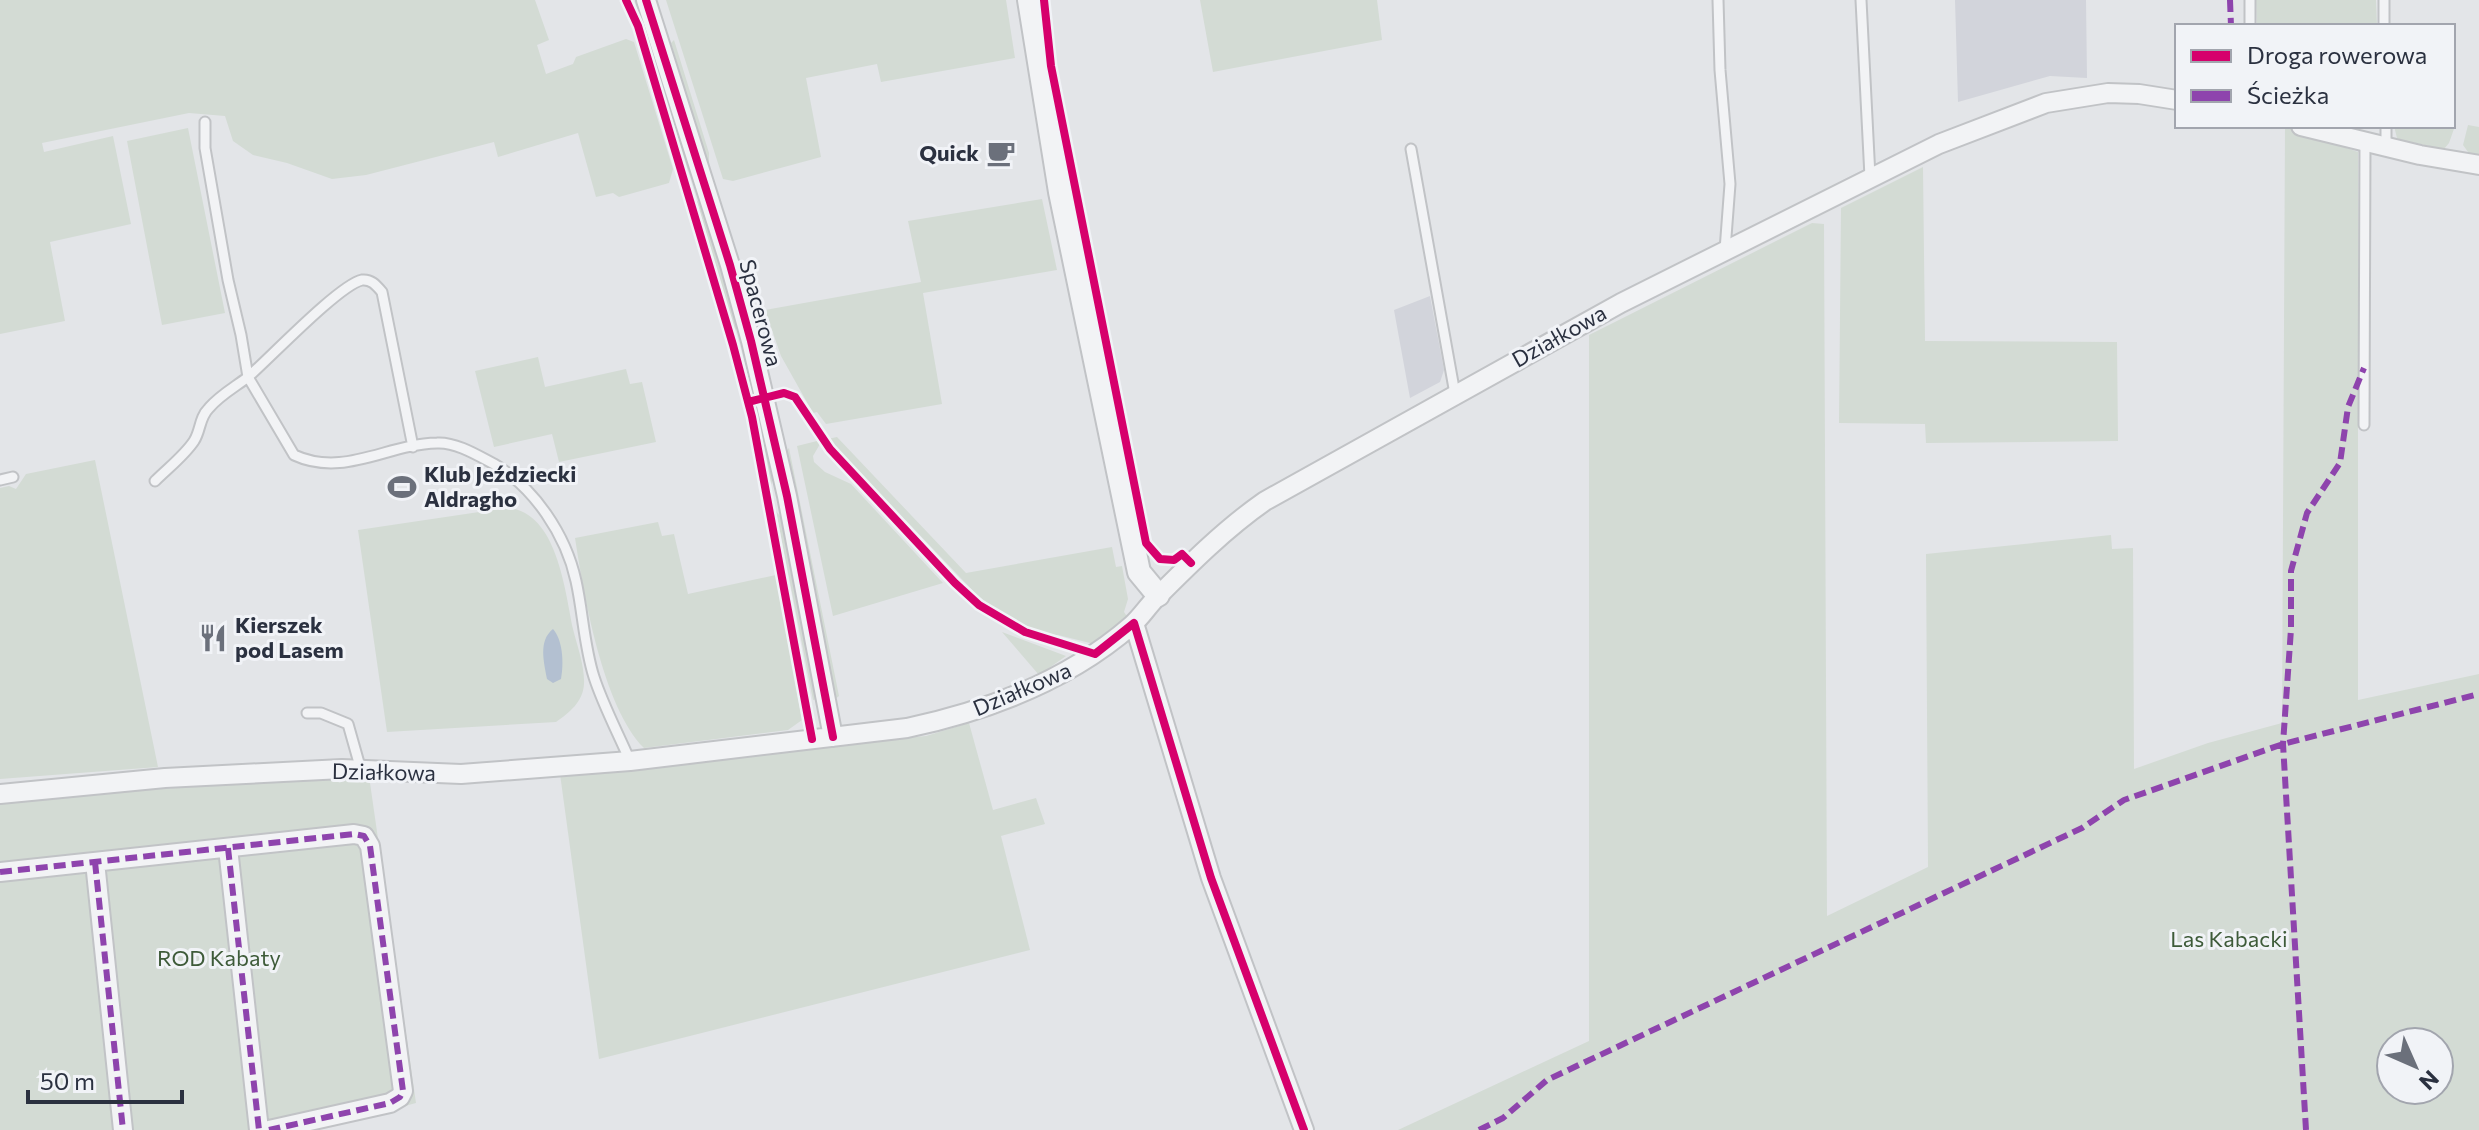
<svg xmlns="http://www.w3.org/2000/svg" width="2479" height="1130" viewBox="0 0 2479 1130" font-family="Commissioner,sans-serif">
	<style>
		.built { fill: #d2d4db }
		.green { fill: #d3dbd4; fill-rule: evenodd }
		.water { fill: #b3c0d1 }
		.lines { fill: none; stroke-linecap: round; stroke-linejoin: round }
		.service-casing { stroke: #c1c3c6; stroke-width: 13 }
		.minor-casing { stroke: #c1c3c6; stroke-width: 22 }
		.tertiary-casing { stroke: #c1c3c6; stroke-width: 26 }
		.service { stroke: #f2f3f5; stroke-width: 9 }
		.minor { stroke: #f2f3f5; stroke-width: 18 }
		.tertiary { stroke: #f2f3f5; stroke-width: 22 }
		.quiet { stroke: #8e44ad; stroke-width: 6; stroke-dasharray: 12 6; stroke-linecap: butt }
		.cycleway-casing { stroke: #f1f3f7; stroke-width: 13 }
		.cycleway { stroke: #d6006c; stroke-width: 8 }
		.labels { text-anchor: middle; stroke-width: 6; stroke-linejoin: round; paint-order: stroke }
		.poi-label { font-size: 22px; font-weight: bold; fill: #2b3140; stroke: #f1f3f7; text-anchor: start }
		.street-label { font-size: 22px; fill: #2b3140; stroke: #f1f3f7 }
		.park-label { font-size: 22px; fill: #3e5b39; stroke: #f1f3f7 }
	</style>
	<rect width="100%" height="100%" fill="#e3e5e8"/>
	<path class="built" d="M1955,0h131l1,78 -37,-2 -92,26z
		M1430,296l14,74 -4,12 -30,16 -16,-88z"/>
	<path class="green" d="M0,0h535l14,40 -12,5 9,29 27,-10 3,-7 50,-18 8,3 39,127 -4,14 -50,14 -6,-4 -17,4 -18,-64 -80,24 -4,-15 -128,33 -34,4 -45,-16 -34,-8 -20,-14 -8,-25 -36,-3 -147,30 2,9 69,-16 18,88 -81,18 15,79 -65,13z
		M666,0h340l9,58 -134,24 -4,-18 -71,14 15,79 -88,24 -10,-2z
		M1200,0h177l5,40 -169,32z
		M2256,0h120l1,26h-120z
		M646,37l5,5 38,123 -1,8z
		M674,40l35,113v15l-38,-125z
		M2453,122l3,1 -7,20 -5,6 -43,-9 -4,-2 -3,-12h59z
		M2468,125l11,2v31l-8,-2 -8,-11z
		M2285,127l73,25v548l121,-26v456h-1081l191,-89v-706l223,-112 12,1 3,692 101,-49 -2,-313 185,-19 1,14 21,-1 1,221 74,-26 74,-20zM2391,1042h48v48h-48z
		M188,128l37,185 -63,12 -35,-184z
		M1923,167l2,174 192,1 1,99 -192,2 -1,-19 -86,-1 2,-215z
		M696,199l6,8 36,116 -3,8z
		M1042,199l15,71 -134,23 19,111 -116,20 -9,-12 -4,1 -32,-57 -16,-46 156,-28 -13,-61z
		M538,357l7,30 81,-18 4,15 12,-2 14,60 -97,20 -7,-28 -58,13 -19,-76z
		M757,405l16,72 -2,8 -17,-78z
		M837,437l129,136 146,-26 4,20 6,-1 6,33 -4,13 4,6 -30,27 -40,-10 -7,1 -40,-15 -34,-26 -149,-156z
		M817,441l3,3 -7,12 1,6 11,10 26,12 92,99 -110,33 -36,-170z
		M789,448l50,248 -4,3 -19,-108 -30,-140z
		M95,460l63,307 -158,12v-291l9,-2 7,3 10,-15z
		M506,508c51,2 59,83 67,121 4,16 12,38 11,55 -1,18 -15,29 -28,38l-169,10 -29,-202z
		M776,511l7,9 35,179 -5,1z
		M658,522l4,14 12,-2 14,60 88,-19 26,145 -14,10 -144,18c-41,-41 -60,-152 -69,-210z
		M1002,632l64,24 -27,19z
		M969,723l24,87 43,-12 9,26 -44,12 29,114 -431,109 -39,-285 240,-25 12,1 2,-3 112,-11z
		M369,776l47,327 -101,27h-315v-327l96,-10z"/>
	<path class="water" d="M553,629c10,11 11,35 8,50l-8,4 -6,-4c-3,-17 -9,-38 6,-50z"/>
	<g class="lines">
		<defs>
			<path id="service" d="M1718,0l2,70 10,114 -5,66
				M1861,0l9,177
				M2250,0v26
				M2384,0v26
				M205,122v26l23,132 13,55 7,42 46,78c50,23 93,-11 143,-12 19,-1 40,12 57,21 40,23 72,71 82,117 7,31 8,65 18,96 9,28 24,56 36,84
				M2386,126v21
				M1411,149l44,245
				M2364,425l1,-284
				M0,480l13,-3
				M155,481c13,-13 29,-25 39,-40 7,-11 5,-23 15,-33 11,-13 26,-21 39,-31 21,-18 91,-92 114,-97 9,-1 14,5 20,12l31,155
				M307,713h14l27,11 13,46"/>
			<path id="minor" d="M646,0l84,265 21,76 36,155 46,241
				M2301,126l119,29 59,10
				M1134,623l77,255 93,252
				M0,794l165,-16 177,-9 119,5 169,-13 277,-33c81,-17 163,-49 225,-103 9,-8 16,-19 24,-27 35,-35 69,-69 109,-97l356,-198 318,-159 107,-41 62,-10 31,1 38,6
				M228,848l31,282
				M95,862l28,268
				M0,872l354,-38 10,2 6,10 33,245 -3,6 -10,6 -121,27"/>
			<path id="tertiary" d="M1029,0l31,192 79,380 19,23"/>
		</defs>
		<use href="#service" class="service-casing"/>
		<use href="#minor" class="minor-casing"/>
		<use href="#tertiary" class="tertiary-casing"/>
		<use href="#service" class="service"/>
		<use href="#minor" class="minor"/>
		<use href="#tertiary" class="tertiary"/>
		<path class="quiet" d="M2230,0l1,26
			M228,848l31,282
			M95,862l28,268
			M0,872l354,-38 10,2 6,10 33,245 -3,6 -10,6 -121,27
			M1479,1130l24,-12 44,-38 535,-252 42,-28 159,-56 196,-50
			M2306,1130l-23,-386 8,-115v-58l16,-58 33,-50 8,-56 16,-39"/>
		<defs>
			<path id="cycleway" d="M626,0l12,26 95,319 19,72 60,322
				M646,0l84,265 21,76 36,155 46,241
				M1044,0l7,66 95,477 14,16 14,1 8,-6 9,9
				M748,402l36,-9 11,4 35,52 125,134 24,22 46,27 70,22 39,-31 77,255 93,252"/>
		</defs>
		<use href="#cycleway" class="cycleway-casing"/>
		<use href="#cycleway" class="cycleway"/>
	</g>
	<defs>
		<symbol id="cafe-bare" viewBox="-9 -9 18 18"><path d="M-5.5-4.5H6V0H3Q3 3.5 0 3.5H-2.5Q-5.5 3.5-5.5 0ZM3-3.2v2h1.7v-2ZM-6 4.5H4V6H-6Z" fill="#6b707b" stroke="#f1f3f7" stroke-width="2.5" paint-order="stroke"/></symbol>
		<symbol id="stadium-bare" viewBox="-9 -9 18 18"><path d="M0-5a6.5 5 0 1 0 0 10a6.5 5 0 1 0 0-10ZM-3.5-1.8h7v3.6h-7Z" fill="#6b707b" stroke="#f1f3f7" stroke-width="2.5" paint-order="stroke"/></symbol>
		<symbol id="restaurant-bare" viewBox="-9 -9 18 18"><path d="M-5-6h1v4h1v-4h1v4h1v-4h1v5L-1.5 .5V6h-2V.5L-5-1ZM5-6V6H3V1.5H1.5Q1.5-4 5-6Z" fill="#6b707b" stroke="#f1f3f7" stroke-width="2.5" paint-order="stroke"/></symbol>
	</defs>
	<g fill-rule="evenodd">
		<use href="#cafe-bare" x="981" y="133" width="40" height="40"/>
		<use href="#stadium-bare" x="382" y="467" width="40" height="40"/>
		<use href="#restaurant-bare" x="193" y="618" width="40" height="40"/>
	</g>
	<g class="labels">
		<g class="poi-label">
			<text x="979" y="161" text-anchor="end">Quick</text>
			<text x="424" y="482">Klub Jeździecki<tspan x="424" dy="25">Aldragho</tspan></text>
			<text x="235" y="633">Kierszek<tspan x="235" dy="25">pod Lasem</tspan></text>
		</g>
		<g class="street-label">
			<text transform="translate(761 313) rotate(75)" y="8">Spacerowa</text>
			<text transform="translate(1559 336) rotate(-29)" y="8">Działkowa</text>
			<text transform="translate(1022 689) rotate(-23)" y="8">Działkowa</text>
			<text transform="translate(384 772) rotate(1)" y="8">Działkowa</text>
		</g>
		<g class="park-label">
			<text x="2229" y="947">Las Kabacki</text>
			<text x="219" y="966">ROD Kabaty</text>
		</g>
	</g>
	<rect x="2175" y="24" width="280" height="104" fill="#f1f3f7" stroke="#a2a5ae" stroke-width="2"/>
	<rect x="2191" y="50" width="40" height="12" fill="#d6006c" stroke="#a2a5ae" stroke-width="2"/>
	<text x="2247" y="64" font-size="24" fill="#2b3140">Droga rowerowa</text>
	<rect x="2191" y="90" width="40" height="12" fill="#8e44ad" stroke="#a2a5ae" stroke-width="2"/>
	<text x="2247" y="104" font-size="24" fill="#2b3140">Ścieżka</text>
	<g transform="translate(2415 1066) rotate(135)"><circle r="38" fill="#f1f3f7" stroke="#a2a5ae" stroke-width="2"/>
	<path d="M0-6L14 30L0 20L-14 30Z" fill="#6b707b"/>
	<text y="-12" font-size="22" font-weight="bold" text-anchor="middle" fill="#2b3140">N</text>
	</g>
	<path d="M28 1090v12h154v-12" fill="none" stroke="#2b3140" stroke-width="4"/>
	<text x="40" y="1090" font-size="24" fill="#2b3140" stroke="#f1f3f7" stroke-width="6" paint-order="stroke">50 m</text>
</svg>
